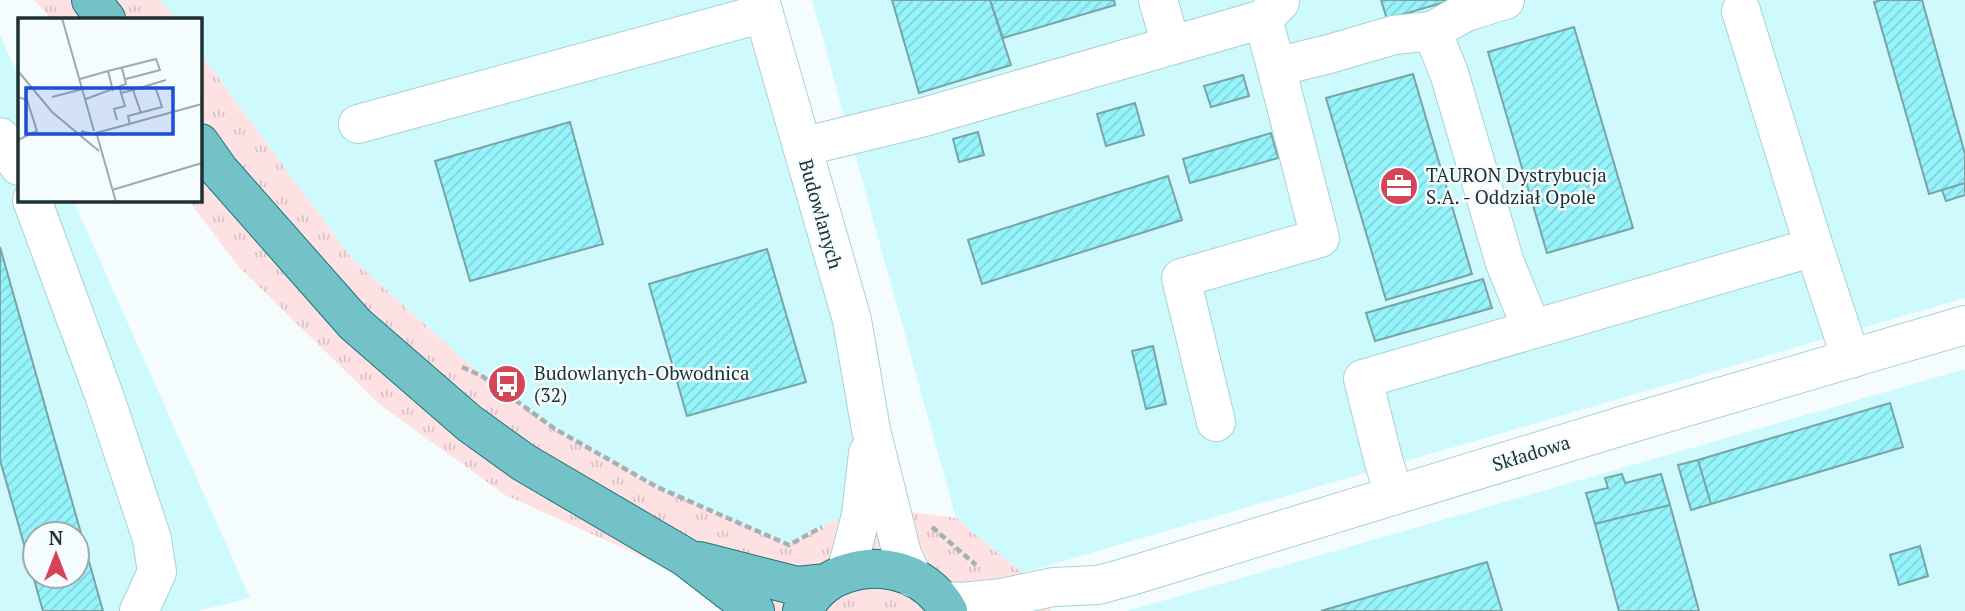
<svg xmlns="http://www.w3.org/2000/svg" width="1965" height="611" viewBox="0 0 1965 611" font-family="'PT Serif',serif">
	<style>
		.built { fill: #cefafd; fill-rule: evenodd }
		.grass { fill: url(#grass-tufts) }
		.building { fill: url(#building-hatch); stroke: #79a4a7; stroke-width: 2; fill-rule: evenodd }
		.lines { fill: none; stroke-linecap: round; stroke-linejoin: round }
		.minor-casing { stroke: #a6d2d5; stroke-width: 40 }
		.major-casing { stroke: #19747a; stroke-width: 40 }
		.path { stroke: #a5b1b2; stroke-width: 4.5; stroke-dasharray: 7 3.5; stroke-linecap: butt }
		.minor { stroke: #fff; stroke-width: 38 }
		.major { stroke: #73c2c7; stroke-width: 38 }
		.labels { text-anchor: middle; stroke-width: 5; stroke-linejoin: round; paint-order: stroke }
		.poi-label { font-size: 19px; fill: #1f3032; stroke: #f4fcfd; text-anchor: start }
		.street-label { font-size: 19px; fill: #1f3032; stroke: #f4fcfd }
		.inset-road { fill: none; stroke: #9faaac; stroke-width: 2 }
		.view { fill: #1d4ed8; fill-opacity: 0.15; stroke: #1d4ed8; stroke-width: 3.5 }
		.inset-edge { fill: none; stroke: #1f3032; stroke-width: 3.5 }
	</style>
	<defs>
		<pattern id="grass-tufts" width="24" height="20" patternUnits="userSpaceOnUse" patternTransform="scale(1.75)"><rect width="24" height="20" fill="#fee2e3"/><path d="M3 7l-1-3M5 7V3M7 7l1-3M15 17l-1-3M17 17v-4M19 17l1-3" fill="none" stroke="#d9c2c3"/></pattern>
		<pattern id="building-hatch" width="6" height="6" patternUnits="userSpaceOnUse" patternTransform="scale(1.75)"><rect width="6" height="6" fill="#95f4fb"/><path d="M-1 1l2-2M0 6l6-6M5 7l2-2" fill="none" stroke="#80d2d8"/></pattern>
	</defs>
	<rect width="100%" height="100%" fill="#f4fcfd"/>
	<path class="built" d="M160,0h581l111,319 9,196 -48,16 -24,14 -132,-58 -102,-58 -73,-53 -130,-117 -152,-206v-34h-25z
		M812,0h1153v298l-943,275 -66,-55z
		M0,35l19,43v122h54l177,398 -52,13h-198zM35,534h42v42h-42z
		M1965,369v242h-838z"/>
	<path class="grass" d="M34,0h126l15,19h-124z
		M200,53l152,206 130,117 73,53 102,58 132,58 46,-25 26,-5 41,-4 54,7 66,55 30,38h-306l-72,-40 -169,-76 -126,-91 -141,-138 -50,-66h12z"/>
	<path class="building" d="M892,0h98l21,65 -92,28z
		M990,0h124l1,5 -112,33z
		M1381,0h71l-65,19z
		M1881,0h41l43,154v29l-36,11 -55,-192z
		M1574,27l59,201 -86,25 -59,-201z
		M1413,74l59,200 -86,26 -60,-202z
		M1243,75l6,21 -38,11 -7,-21z
		M1135,103l9,32 -38,11 -9,-32z
		M570,122l33,122 -133,37 -35,-120z
		M978,132l6,23 -25,7 -6,-23z
		M1271,133l7,25 -88,25 -7,-24z
		M1168,176l14,44 -200,64 -14,-44z
		M1965,183v12l-19,6 -4,-11z
		M0,247l103,364h-60l-43,-151zM35,534h42v42h-42z
		M767,249l39,133 -119,34 -38,-132z
		M1483,279l9,29 -117,33 -9,-28z
		M1153,346l13,58 -20,5 -14,-58z
		M1890,403l13,44 -192,57 -13,-44z
		M1698,460l13,44 -20,6 -13,-45z
		M1622,474l3,9 36,-9 9,31 -75,19 -9,-31 22,-5 -3,-10z
		M1670,505l29,106h-80l-24,-87z
		M1920,546l8,30 -29,9 -9,-30z
		M1487,562l15,49h-181z"/>
	<g class="lines">
		<defs>
			<path id="minor" d="M760,0l92,320 19,110 31,124 11,24
				M1158,0l13,45
				M1263,19l13,48 53,-13 65,-19 38,-4 17,42 56,190 27,66
				M1432,31l34,-19 39,-12
				M358,124l406,-111
				M0,137l19,29
				M802,147l122,-30 339,-98 17,-17
				M32,200l72,195 48,144 5,33 -18,39
				M1814,247l37,112
				M1216,422l-35,-144 139,-40 -44,-171
				M1394,495l-11,-36 -20,-80 451,-132 -73,-236
				M846,573l15,-58 7,-62
				M943,601l18,1 41,-4 51,-11 45,-2 26,-7 501,-153 340,-100"/>
			<path id="major" d="M91,0l15,19
				M200,143l19,27 136,154 114,99 54,39 162,95 70,54
				M699,561l98,25 30,-3
				M802,611c7,-11 14,-21 26,-29 40,-25 97,-14 120,29"/>
		</defs>
		<use href="#minor" class="minor-casing"/>
		<use href="#major" class="major-casing"/>
		<path class="path" d="M462,367l20,9 73,53 102,58 132,58 33,-18
			M932,527l44,38"/>
		<use href="#minor" class="minor"/>
		<use href="#major" class="major"/>
	</g>
	<defs>
		<symbol id="office-disc" viewBox="-11 -11 22 22"><circle r="9.5" fill="#d54458" stroke="#f4fcfd"/><path d="M-6-3h4V-5.5h4V-3h4V5H-6ZM-1-4.5V-3h2v-1.5ZM-6 0V1H6V0Z" fill="#fff"/></symbol>
		<symbol id="bus-disc" viewBox="-11 -11 22 22"><circle r="9.5" fill="#d54458" stroke="#f4fcfd"/><path d="M-5-6H5V4H4V6H2V4H-2V6H-4V4H-5ZM-3.5-4V0h7V-4ZM-3.5 1.2v1.5H-2V1.2ZM2 1.2v1.5H3.5V1.2Z" fill="#fff"/></symbol>
	</defs>
	<g fill-rule="evenodd">
		<use href="#office-disc" x="1377" y="164" width="44" height="44"/>
		<use href="#bus-disc" x="485" y="362" width="44" height="44"/>
	</g>
	<g class="labels">
		<g class="poi-label">
			<text x="1426" y="182">TAURON Dystrybucja<tspan x="1426" dy="22">S.A. - Oddział Opole</tspan></text>
			<text x="534" y="380">Budowlanych-Obwodnica<tspan x="534" dy="22">(32)</tspan></text>
		</g>
		<g class="street-label">
			<text transform="translate(821 214) rotate(74)" y="7">Budowlanych</text>
			<text transform="translate(1531 453) rotate(-17)" y="7">Składowa</text>
		</g>
	</g>
	<g transform="translate(18 18)">
		<rect width="184" height="184" fill="#f4fcfd"/>
		<path class="inset-road" d="M44,0l32,113M0,53l34,41 47,39M62,61l28,-8M102,71l1,4 12,-3 8,23M115,72l33,-10M95,73l-5,-20 48,-12 4,11 -34,9M0,79l9,3 10,31 -19,9M34,79l31,-8M68,81l40,-15 -4,-16M99,102l-3,-11 11,-3 -4,-13M112,107l-2,-9 34,-9 -6,-18M63,113l16,4 19,67M78,115l106,-29M94,172l90,-27"/>
		<path class="view" d="M8,70h147v46h-147z"/>
		<rect width="184" height="184" class="inset-edge"/>
	</g>
	<g transform="translate(56 555)"><circle r="33" fill="#f4fcfd" stroke="#9faaac" stroke-width="2"/>
	<path d="M0-5L12 26L0 18L-12 26Z" fill="#d54458"/>
	<text y="-10" font-size="19" font-weight="bold" text-anchor="middle" fill="#1f3032">N</text>
	</g>
</svg>
